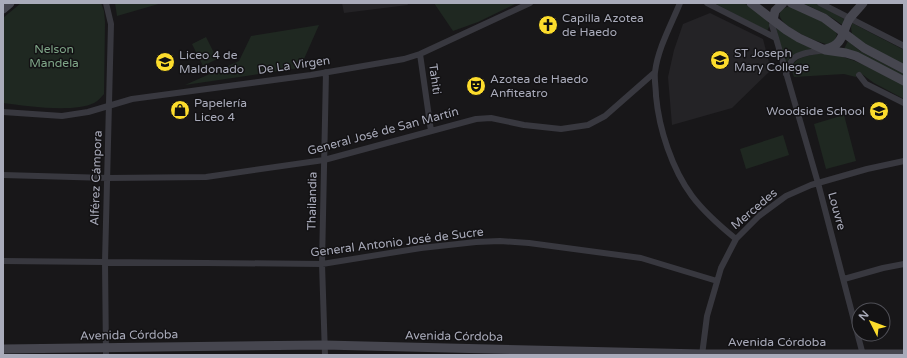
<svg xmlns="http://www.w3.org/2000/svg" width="907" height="358" viewBox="0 0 907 358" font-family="'Varela Round',sans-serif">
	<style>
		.built { fill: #242326 }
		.green { fill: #1f2821 }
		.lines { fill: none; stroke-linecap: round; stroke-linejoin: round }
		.street { stroke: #38383f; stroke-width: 6 }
		.secondary { stroke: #46464f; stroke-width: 9 }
		.labels { text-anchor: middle; stroke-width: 3; stroke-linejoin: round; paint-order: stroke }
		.poi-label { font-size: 12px; fill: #a9abba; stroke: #131214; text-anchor: start }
		.park-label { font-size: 12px; fill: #7fa688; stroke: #131214 }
		.street-label { font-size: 12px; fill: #a9abba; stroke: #131214 }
	</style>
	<rect width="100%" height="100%" fill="#181719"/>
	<path class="built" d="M342,3h65l1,2 -64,8z
		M710,13l53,26 8,31 -39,38 -60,17 -4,-48 6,-27 9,-26z"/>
	<path class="green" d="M21,3h80l3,8 1,11 -1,72c-3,3 -6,7 -10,9 -20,10 -68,3 -91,0v-85z
		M115,3h47l-45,13z
		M434,3h83l-39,19 -25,9z
		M714,3h30l15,10 8,7 3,5 -3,6z
		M802,3h15l27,16 -1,5h-2c-12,-9 -25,-15 -39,-21z
		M790,6c12,5 41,16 47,28l-2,7 -4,4c-12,-1 -76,-28 -41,-39z
		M852,23l52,27v15l-31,-15 -21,-16 -1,-6z
		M319,25l-19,43 -115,17 54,-24 12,-25z
		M776,28l36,20v1c-11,4 -21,3 -26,16z
		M206,37l11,22 -14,7 -11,-22z
		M848,41l12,10 44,23v2l-60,-27z
		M821,53c30,2 57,19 83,32v14l-30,-16 -15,-11 -3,2v3l-12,-3 -50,3 -3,-8c3,-13 19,-13 30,-16z
		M844,115l12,46 -30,8 -12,-45z
		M783,135l6,20 -43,14 -6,-20z"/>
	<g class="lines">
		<path class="street" d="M106,3l5,21 -6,238 1,93
			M680,3c-9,22 -22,45 -25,69 -1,7 1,16 1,24 3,33 16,73 36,100 12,16 28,30 44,43
			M707,3l69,35
			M820,3l84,43
			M773,20l-1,5 4,13 42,145 45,172
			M420,54l11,77
			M786,74c2,-5 3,-11 7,-15 7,-7 23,-7 32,-9
			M859,75l7,9 38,19
			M3,112l59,4 26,-4 44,-13 179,-24 93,-16 16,-5 110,-51
			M3,175l105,3 98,-1 118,-17 152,-41 15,-1 33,7 37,4 27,-4 17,-9 49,-43
			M3,261l319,3 99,-16 55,-6 24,-1 29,2 112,15 76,23
			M844,279l39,-11 21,-4
			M325,355l-3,-91 4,-192
			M702,355l5,-39 14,-48 15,-29 23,-23 27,-20 25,-11 56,-16 37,-8"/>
		<path class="secondary" d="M751,3l35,27 13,8 26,12 21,3 10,3 48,25
			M791,3l33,15 40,30 40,21
			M3,9l7,-6
			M773,20l2,-9 8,-8
			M826,49c18,-4 16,-18 24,-31 4,-5 9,-10 13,-15
			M3,349l321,-4 378,9h202"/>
	</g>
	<defs>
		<symbol id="church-disc" viewBox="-11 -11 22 22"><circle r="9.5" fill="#fcdc2c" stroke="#131214"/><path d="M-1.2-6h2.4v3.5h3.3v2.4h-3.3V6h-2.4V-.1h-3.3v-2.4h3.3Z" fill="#111"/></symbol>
		<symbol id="school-disc" viewBox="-11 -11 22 22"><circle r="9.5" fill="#fcdc2c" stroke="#131214"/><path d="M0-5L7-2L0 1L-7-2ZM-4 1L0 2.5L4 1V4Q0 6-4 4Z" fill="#111"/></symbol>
		<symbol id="theatre-disc" viewBox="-11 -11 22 22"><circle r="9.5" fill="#fcdc2c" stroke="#131214"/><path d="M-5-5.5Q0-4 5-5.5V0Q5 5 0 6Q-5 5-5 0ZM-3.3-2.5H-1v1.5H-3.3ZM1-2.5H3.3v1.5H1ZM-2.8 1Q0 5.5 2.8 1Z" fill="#111"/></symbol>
		<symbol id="shop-disc" viewBox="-11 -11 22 22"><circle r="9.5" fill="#fcdc2c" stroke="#131214"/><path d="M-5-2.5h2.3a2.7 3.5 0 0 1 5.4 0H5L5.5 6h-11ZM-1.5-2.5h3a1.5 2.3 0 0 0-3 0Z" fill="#111"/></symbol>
	</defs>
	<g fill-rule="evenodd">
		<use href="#church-disc" x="537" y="14" width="22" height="22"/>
		<use href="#school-disc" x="709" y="49" width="22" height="22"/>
		<use href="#school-disc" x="154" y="51" width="22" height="22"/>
		<use href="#theatre-disc" x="465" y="75" width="22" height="22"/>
		<use href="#shop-disc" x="169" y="99" width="22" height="22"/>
		<use href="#school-disc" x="868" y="100" width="22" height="22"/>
	</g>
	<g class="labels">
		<g class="poi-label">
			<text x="562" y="22">Capilla Azotea<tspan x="562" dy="14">de Haedo</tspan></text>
			<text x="734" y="57">ST Joseph<tspan x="734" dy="14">Mary College</tspan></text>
			<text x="179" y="59">Liceo 4 de<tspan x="179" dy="14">Maldonado</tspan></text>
			<text x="490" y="83">Azotea de Haedo<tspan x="490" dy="14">Anfiteatro</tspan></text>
			<text x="194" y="107">Papelería<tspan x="194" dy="14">Liceo 4</tspan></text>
			<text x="865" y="115" text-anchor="end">Woodside School</text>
		</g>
		<g class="park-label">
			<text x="54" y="53">Nelson<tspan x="54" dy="14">Mandela</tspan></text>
		</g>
		<g class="street-label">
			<text transform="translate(294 65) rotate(-8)" y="4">De La Virgen</text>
			<text transform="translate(435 79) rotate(82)" y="4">Tahiti</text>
			<text transform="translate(383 131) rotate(-15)" y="4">General José de San Martín</text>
			<text transform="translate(96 178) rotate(-88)" y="4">Alférez Cámpora</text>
			<text transform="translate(312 201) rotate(-89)" y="4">Thailandia</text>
			<text transform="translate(754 209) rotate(-40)" y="4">Mercedes</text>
			<text transform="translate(837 211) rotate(75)" y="4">Louvre</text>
			<text transform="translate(397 242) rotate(-7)" y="4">General Antonio José de Sucre</text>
			<text transform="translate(129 335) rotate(-1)" y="4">Avenida Córdoba</text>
			<text transform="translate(454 336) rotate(1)" y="4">Avenida Córdoba</text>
			<text x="777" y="346">Avenida Córdoba</text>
		</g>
	</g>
	<rect width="907" height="358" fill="none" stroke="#a9abba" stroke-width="8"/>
	<g transform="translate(871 322) rotate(312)"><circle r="19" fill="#131214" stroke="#4f4f56"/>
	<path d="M0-3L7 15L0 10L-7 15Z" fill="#fcdc2c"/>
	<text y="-6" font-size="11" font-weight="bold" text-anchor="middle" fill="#a9abba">N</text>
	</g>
</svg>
